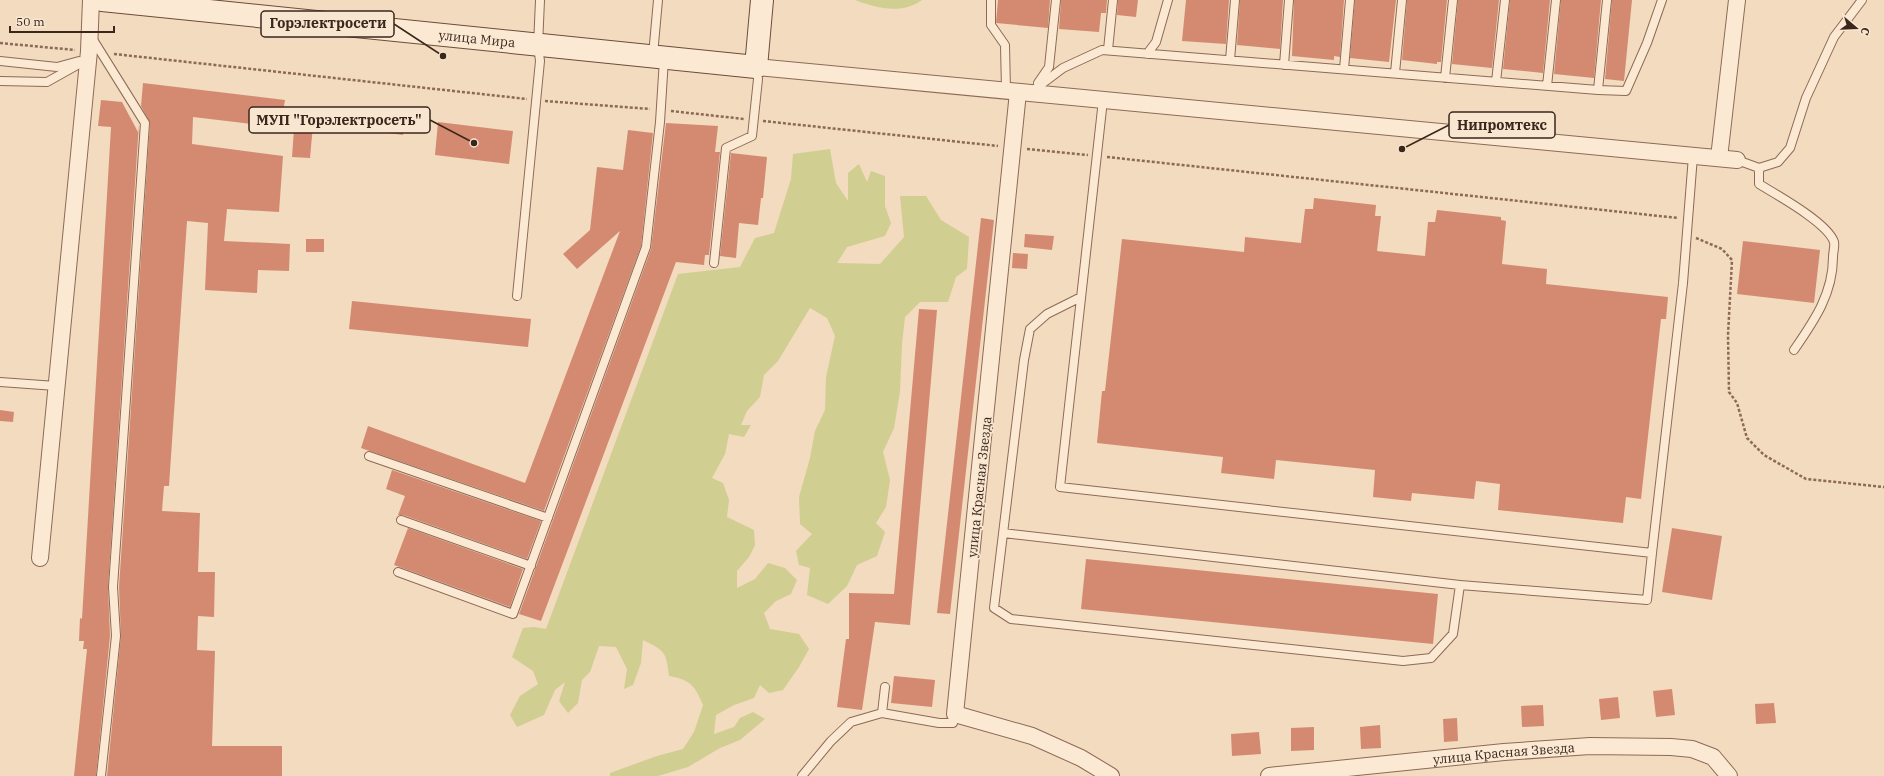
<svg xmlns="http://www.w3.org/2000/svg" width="1884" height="776" viewBox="0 0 1884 776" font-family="'IBM Plex Serif',serif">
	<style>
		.green { fill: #d1ce92 }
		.building { fill: #d48a71 }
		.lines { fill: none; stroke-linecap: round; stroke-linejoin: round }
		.service-casing { stroke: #8d6a56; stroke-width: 10 }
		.minor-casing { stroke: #8d6a56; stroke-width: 18 }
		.secondary-casing { stroke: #6e4b39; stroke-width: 24 }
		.path { stroke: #8d6a56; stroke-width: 2.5; stroke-dasharray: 3 2; stroke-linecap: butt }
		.service { stroke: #fce9d3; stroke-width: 8 }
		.minor { stroke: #fce9d3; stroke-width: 16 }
		.secondary { stroke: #fce9d3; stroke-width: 22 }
		.labels { text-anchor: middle; stroke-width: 3.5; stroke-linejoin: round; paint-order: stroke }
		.street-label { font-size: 13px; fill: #3b261c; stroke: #f9e6d0 }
		.leader { fill: none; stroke: #3b261c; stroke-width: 1.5 }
		.callout-dot { fill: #3b261c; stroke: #f9e6d0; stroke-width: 1.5 }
		.callout { fill: #f9e6d0; stroke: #3b261c; stroke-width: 1.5 }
		.callout-label { font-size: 14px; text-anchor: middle; font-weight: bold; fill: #3b261c }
	</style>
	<rect width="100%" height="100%" fill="#f2dbbf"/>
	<path class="green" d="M855,0h67c-20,15 -46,8 -67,0z
		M830,149l6,34 12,18v-28l11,-9 8,18 4,-11 14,5v30l6,17 -6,13 -38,11 -10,16 43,1 24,-27 -4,-41h26l15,24 28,17 -2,32 -11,8 -8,25h-28l-15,15 -3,27 -2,48 -6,36 -11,24 7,28 -4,27 -10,16 9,9 -8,24 -20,9 -10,21 -19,18 -21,-9 3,-27 -11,-3 -3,-14 16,-17 -12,-10 -1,-27 11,-39 5,-27 10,-21 1,-33 9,-41 -8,-18 -17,-10 -32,53 -14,14 -4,22 -13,14 -6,14h10l-7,12 -15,-3 -4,20 -13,24 11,5 6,17 -2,17 27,13 1,15 -6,12 -12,14v17l18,-9 13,-16 17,5 12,12 -6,14 -15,7 -12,12 6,16 29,5 10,15 -10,18 -16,23 -14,3 -9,-8 -6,13 -20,7 -18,10 -2,19 20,-7 6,-9 13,-6 12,7 -25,21 -20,8 -32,19 -30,9h-48v-3l47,-17 26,-7 11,-17 9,-27c-8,-19 -12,-25 -34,-29 -3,-25 -4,-25 -26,-36l-2,23 -8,22 -9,4 3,-20 -11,-22 -17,-1 -9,26 -8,8 -4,23 -10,10 -9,-12 6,-19 -10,8 -11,25 -27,12 -7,-12 10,-19 18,-12 -5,-13 -21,-14 11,-29 11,-1 12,2 132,-355 62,-7 15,-29 19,-5 17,-54 2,-25z"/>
	<path class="building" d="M998,0h52l-2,28 -52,-5z
		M1061,0h46l-1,13h-5l-2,19 -40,-3z
		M1118,0h20l-2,17 -19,-2z
		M1186,0h43l-3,44 -44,-3z
		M1240,0h43l-3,49 -43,-4z
		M1294,0h50l-4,57 -6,-1v4l-42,-4z
		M1355,0h41l-7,62 -39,-4z
		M1407,0h40l-6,62h-4v2l-35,-4z
		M1458,0h41l-7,68 -40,-4z
		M1510,0h40l-7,73 -40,-4z
		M1561,0h40l-7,78 -40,-4z
		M1612,0h20l-8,81 -19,-2z
		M143,83l142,17 -2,12 31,2 -4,44 -18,-1 2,-28 -101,-12 -1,27 91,12 -4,56 -52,-3 -3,32 66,3 -1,27 -31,-1 -1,23 -52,-3 3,-67 -21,-2 -18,265h-5l-2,25 38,2 -2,59h17l-1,45 -16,-1 -1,34 18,1 -3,95h70v30h-175l14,-140 -2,-49 31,-464 -9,-17z
		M101,100l21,2 16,30 1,-8 -31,463 2,49 -14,140h-22l13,-127h-4l1,-8h-5l1,-23 2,1 29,-492 -13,-1z
		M383,119l22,3 -2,13 -22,-3z
		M438,122l75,9 -4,33 -74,-9z
		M666,123l52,3 -3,26h5l-11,103h-4l-1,10 -28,-3 -135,359 -22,-7 132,-365z
		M628,130l25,3 -12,113 -97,265 -183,-63 7,-22 157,57 95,-252 -43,38 -14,-15 27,-24 7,-63 26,3z
		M731,153l36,4 -4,41h-2l-3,27 -19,-2 -3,35 -16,-2z
		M1314,198l62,7 -1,11h6l-4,35 48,5 3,-34h7l2,-12 64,7v3l5,1 -4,43 45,5 -1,15 122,13 -2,22h-5l-20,180 -15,-2 -3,26 -125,-13 2,-26 -24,-3 -2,18 -62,-6 -1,8 -38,-4 2,-27 -99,-10 -2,19 -53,-6 2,-16 -126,-14 5,-52h3l17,-152 122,13 1,-15 56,6 4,-34h8z
		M981,218l13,2 -44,394 -13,-1z
		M1025,234l29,2 -2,14 -28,-3z
		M306,239h18v13h-18z
		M1743,241l77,9 -6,53 -77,-9z
		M1013,253l15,1 -1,15 -15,-1z
		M352,301l179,18 -3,28 -179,-18z
		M919,309l18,1 -27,315 -35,-3 -13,88 -25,-3 9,-68h3v-46l45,1z
		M0,410l14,2 -1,10 -13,-1z
		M392,470l149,51 -14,38 -124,-44h-5l7,-19 -19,-7z
		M408,528l115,41 -13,38 -116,-42z
		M1672,528l50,8 -10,64 -50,-8z
		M1086,559l352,35 -5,50 -352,-35z
		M894,676l41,4 -3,27 -41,-4z
		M1672,689l3,26 -19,2 -3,-26z
		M1618,697l2,21 -19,2 -2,-21z
		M1774,703l2,20 -20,1 -1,-20z
		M1543,705l1,21 -22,1 -1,-21z
		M1457,718l1,23 -14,1 -1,-23z
		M1380,725l1,23 -20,1 -1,-22z
		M1314,727v23l-23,1v-23z
		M1259,732l2,22 -29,2 -1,-22z"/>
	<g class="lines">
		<defs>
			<path id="service" d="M991,0v25l14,20 1,45
				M92,38l53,85 -32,464 3,49 -15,140
				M1108,50l5,-50
				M1147,54l9,-12 12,-42
				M653,55l5,-55
				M1230,60l5,-60
				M0,61l57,6 22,-6
				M1284,65l5,-65
				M1344,69l6,-69
				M1395,73l7,-73
				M1445,78l8,-78
				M0,81l47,1 41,-23
				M1496,82l9,-82
				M1038,83l11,-16 7,-67
				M1547,86l9,-86
				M1598,90l9,-90
				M1031,92l32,-24 39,-18 496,40 28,1 21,-48 15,-43
				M1103,100l-43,387 592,66 31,-270 10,-127
				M1737,160l22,8 19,-6 12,-14 16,-50 28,-61 28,-37
				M1759,168v16c18,11 69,39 75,58 1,4 -1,10 -1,15 0,37 -19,64 -39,93
				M714,263l12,-115 26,-12 6,-57 -2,-12
				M517,296l23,-235 -2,-15 2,-46
				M1081,297l-34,17 -17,15 -6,31 -30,248 17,11 392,42 28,-3 22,-24 7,-49 187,15 5,-47
				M0,382l56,4
				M369,456l179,62
				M401,520l130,46
				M1003,533l457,52
				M398,572l115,42 133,-367 14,-125 4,-63
				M885,687l-3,26 57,10h14l2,-9
				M802,776l29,-35 20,-19 31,-9"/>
			<g id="minor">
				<path d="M756,67l981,93"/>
				<path d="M1018,92l-63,622 77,22 49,22 30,18"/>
				<path d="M1719,158l18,-158"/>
				<path d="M40,558l49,-507 2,-51"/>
				<path id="s1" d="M1269,776l235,-24 86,-6 81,1 21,2 21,8 16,19"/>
			</g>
			<g id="secondary">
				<path id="s2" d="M102,0l654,67 6,-67"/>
			</g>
		</defs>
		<use href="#service" class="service-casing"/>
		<use href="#minor" class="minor-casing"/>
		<use href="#secondary" class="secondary-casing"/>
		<path class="path" d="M0,43l75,7
			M114,54l413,45
			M545,101l105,8
			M671,111l73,8
			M763,121l235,25
			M1027,149l61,6
			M1107,157l571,61
			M1696,238l26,11 10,11 -4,75 1,57 8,11 10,35 17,17 42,24 78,8"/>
		<use href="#service" class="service"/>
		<use href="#minor" class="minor"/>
		<use href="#secondary" class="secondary"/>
	</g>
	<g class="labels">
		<g class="street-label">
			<text dy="5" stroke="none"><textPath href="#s2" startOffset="377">улица Мира</textPath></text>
			<text transform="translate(979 487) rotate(-84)" y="5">улица Красная Звезда</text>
			<text dy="5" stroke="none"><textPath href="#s1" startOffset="236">улица Красная Звезда</textPath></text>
		</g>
	</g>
	<path class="leader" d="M443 56L394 24M474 143L430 120M1402 149L1449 125"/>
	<g class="callout-dot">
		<circle cx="443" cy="56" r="4"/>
		<circle cx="474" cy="143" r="4"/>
		<circle cx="1402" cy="149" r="4"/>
	</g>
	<g class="callout">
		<rect x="261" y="11" width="133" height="26" rx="4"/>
		<rect x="249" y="107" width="181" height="26" rx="4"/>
		<rect x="1449" y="112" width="106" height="26" rx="4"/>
	</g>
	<g class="callout-label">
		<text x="328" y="28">Горэлектросети</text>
		<text x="339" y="125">МУП "Горэлектросеть"</text>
		<text x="1502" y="130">Нипромтекс</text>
	</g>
	<g transform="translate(1856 28) rotate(109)" stroke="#f9e6d0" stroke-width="3" paint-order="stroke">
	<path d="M0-3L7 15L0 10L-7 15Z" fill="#3b261c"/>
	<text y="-6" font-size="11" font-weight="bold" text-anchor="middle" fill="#3b261c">С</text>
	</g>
	<path d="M10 26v6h104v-6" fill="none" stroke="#3b261c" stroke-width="2"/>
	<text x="16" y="26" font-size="12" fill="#3b261c" stroke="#f9e6d0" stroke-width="3" paint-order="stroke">50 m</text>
</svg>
